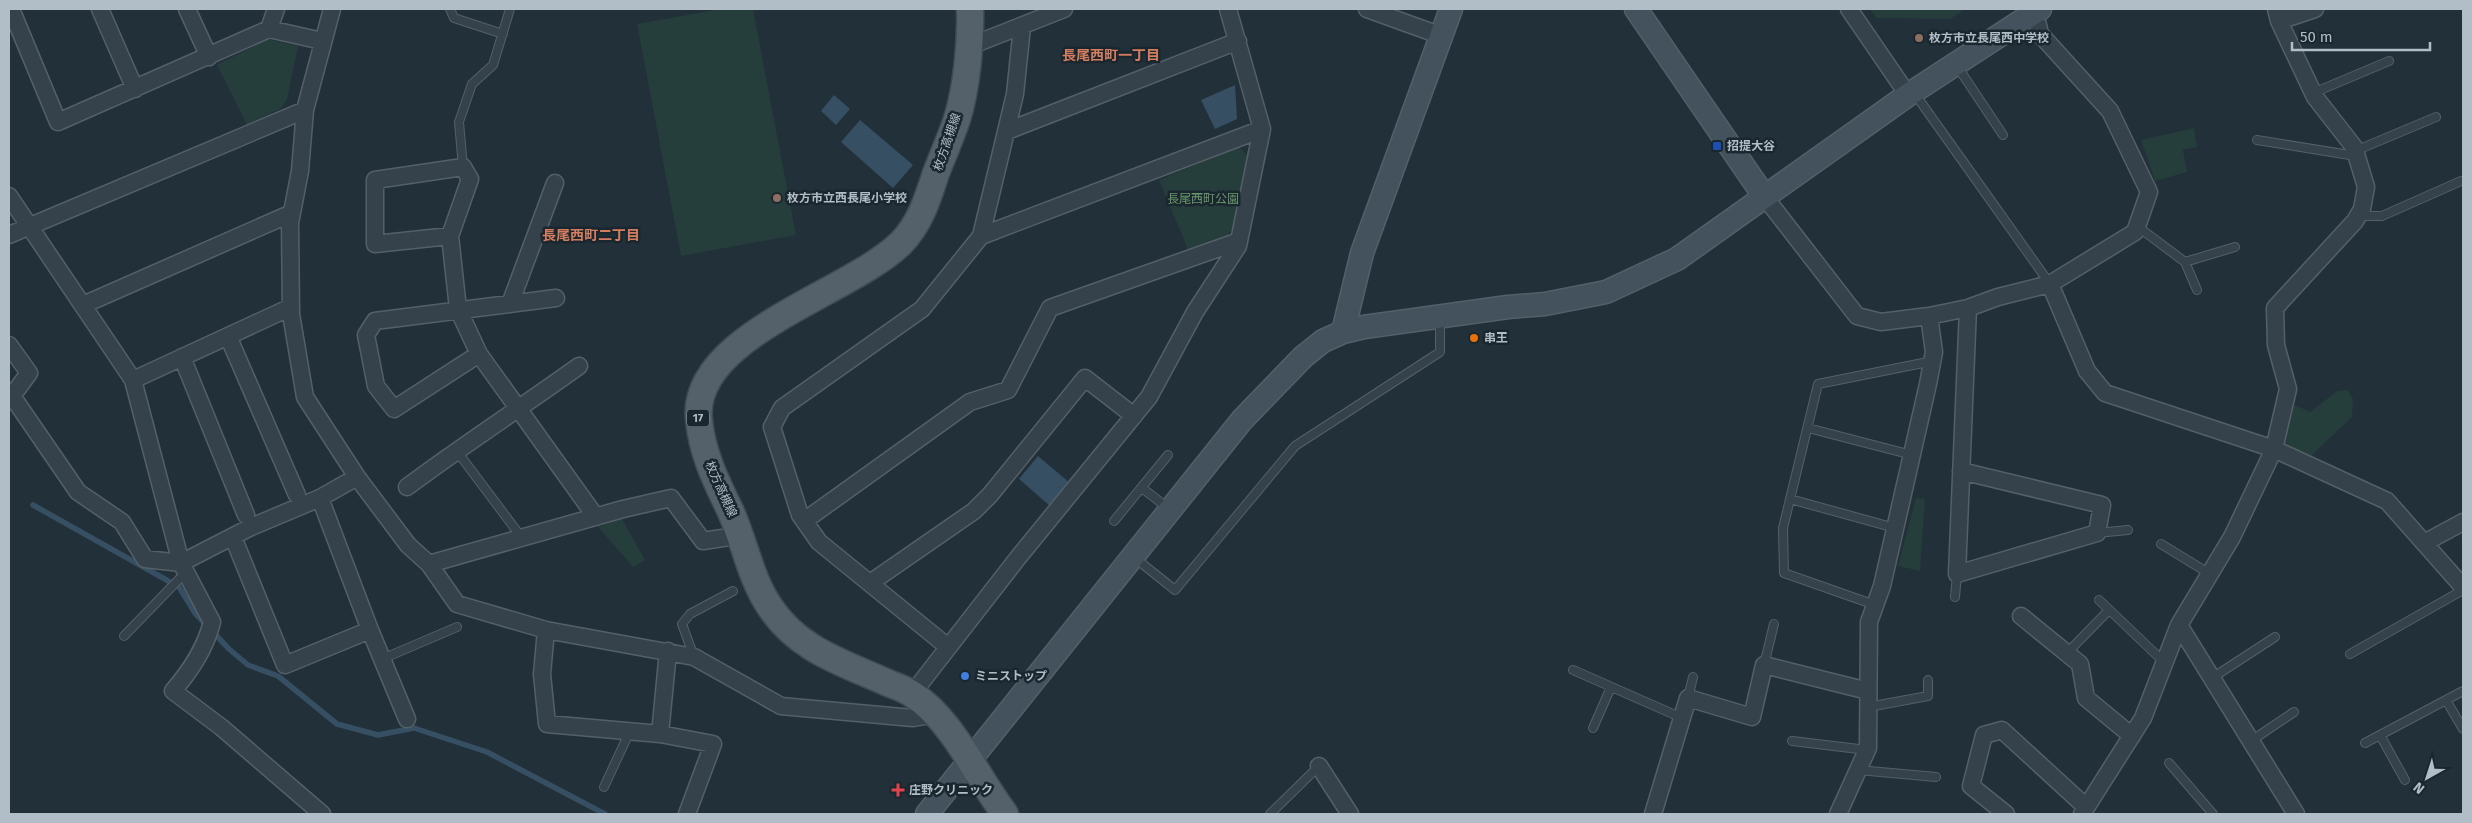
<svg xmlns="http://www.w3.org/2000/svg" width="2472" height="823" viewBox="0 0 2472 823" font-family="'Fira Sans','Noto Sans JP',sans-serif">
	<style>
		.green { fill: #253d3b }
		.water { fill: #364f62 }
		.lines { fill: none; stroke-linecap: round; stroke-linejoin: round }
		.stream { stroke: #364f62; stroke-width: 5.5 }
		.lane-casing { stroke: #546068; stroke-width: 10 }
		.street-casing { stroke: #546068; stroke-width: 19 }
		.secondary-casing { stroke: #546068; stroke-width: 25 }
		.primary-casing { stroke: #3f4b54; stroke-width: 29 }
		.lane { stroke: #36424b; stroke-width: 8 }
		.street { stroke: #36424b; stroke-width: 16 }
		.secondary { stroke: #44525e; stroke-width: 22 }
		.primary { stroke: #54616b; stroke-width: 26 }
		.education-dot { fill: #8d6e63; stroke: #1b272f; stroke-width: 2 }
		.transit-dot { fill: #1a4fb4; stroke: #1b272f; stroke-width: 2 }
		.food-dot { fill: #e8710a; stroke: #1b272f; stroke-width: 2 }
		.shop-dot { fill: #3f7fe0; stroke: #1b272f; stroke-width: 2 }
		.health-dot { fill: #e0444e; stroke: #1b272f; stroke-width: 2 }
		.labels { text-anchor: middle; stroke-width: 5; stroke-linejoin: round; paint-order: stroke }
		.shield { fill: #1b272f; stroke: #849099; stroke-width: 1 }
		.shield-label { font-size: 11px; font-weight: bold; fill: #b1bdc7 }
		.poi-label { font-size: 12px; font-weight: bold; fill: #b1bdc7; stroke: #1b272f; text-anchor: start }
		.street-label { font-size: 12px; fill: #b1bdc7; stroke: #1b272f }
		.park-label { font-size: 12px; fill: #68986b; stroke: #1b272f }
		.neighbourhood-label { font-size: 14px; font-weight: bold; fill: #d47e5f; stroke: #1b272f }
	</style>
	<rect width="100%" height="100%" fill="#22303a"/>
	<path class="green" d="M721,9h32l43,226 -115,21 -44,-232z
		M1870,9h95l-15,10 -73,-1z
		M267,39l31,7 -11,54 -7,9 -33,16 -30,-60z
		M2194,128l3,19 -14,3 4,22 -32,9 -14,-41z
		M1239,147l8,8 -14,73 -6,8 -38,16 -30,-72z
		M2347,390l6,9 -1,18 -41,39 -28,-11 10,-41 17,8 27,-21z
		M1916,498l9,1 -5,72 -22,-5z
		M622,519l23,41 -12,7 -35,-40z"/>
	<path class="water" d="M1235,85l2,34 -22,10 -14,-29z
		M834,95l16,14 -14,16 -15,-14z
		M860,120l53,45 -20,23 -52,-46z
		M1038,456l32,27 -20,23 -31,-27z"/>
	<g class="lines">
		<path class="stream" d="M33,505l146,82 16,26 34,36 19,16 30,11 59,48 41,11 36,-7 73,24 118,62"/>
		<defs>
			<path id="lane" d="M450,9l4,9 49,16
				M1957,66l46,69
				M2313,93l76,-32
				M1915,94l135,190
				M2257,140l99,16
				M2355,151l81,-34
				M463,167l-4,-45 13,-38 21,-19 17,-56
				M2358,216h24l79,-35
				M2137,226l48,36 12,28
				M2185,262l50,-15
				M1808,428l104,27
				M456,450l66,88
				M1142,488l26,20
				M1790,499l105,29
				M1114,521l54,-66
				M2097,533l31,-3
				M2161,544l49,30
				M1135,558l40,32 120,-144 145,-94v-34
				M1955,597l2,-23
				M2099,600l65,62
				M1875,605l-91,-32 -1,-45 35,-144 115,-23
				M124,636l62,-64
				M2067,653l42,-43
				M2350,654l113,-64
				M694,657l-12,-33 8,-10 43,-23
				M382,659l75,-32
				M1764,665l10,-41
				M1573,670l109,48
				M2212,678l63,-41
				M1688,698l5,-21
				M2446,700l17,29
				M1868,707l60,-11v-16
				M1593,728l18,-41
				M2380,735l25,45
				M1792,741l75,9
				M2251,741l43,-29
				M2365,743l98,-52
				M2169,763l44,51
				M1858,770l78,7
				M604,787l26,-56
				M1270,814l49,-48"/>
			<path id="street" d="M11,9l47,113 211,-93 53,12
				M100,9l35,80
				M187,9l22,48
				M332,9l-27,101 -5,61 -10,52 1,91 14,83 52,80
				M1367,9l75,27
				M1849,9l59,86
				M2276,9l3,12 36,76 39,50 12,40 -4,22 -7,12 -80,87 1,37 12,44 -14,60 -42,88 -53,88 117,189
				M2279,21l36,-12
				M269,29l7,-20
				M970,46l94,-37
				M1007,131l231,-90
				M9,196l124,184 48,183 31,59c-7,27 -21,48 -39,69l48,36 101,87
				M1764,196l93,120 24,6 48,-6 39,-8 30,-11 52,-13 85,-52 14,-40 -39,-81 -70,-77 -2,-9 -7,-10
				M9,235l296,-125
				M450,236l-75,8v-64l88,-13 7,12 -20,57 8,73 21,45 117,163
				M981,236l281,-107
				M2050,284l37,87 18,22 169,56 113,52 76,86
				M510,304l45,-121
				M83,305l209,-92
				M228,336l69,159
				M9,345l20,28 -17,23 66,96 44,30 23,37 36,4 70,-36 69,-29 37,-21 51,68 21,19 28,40 89,26 148,27 87,49 132,12 24,-4
				M479,354l-85,55 -18,-23 -10,-51 9,-14 181,-23
				M182,357l64,158
				M133,380l158,-73
				M1961,471l141,34 -5,28 -140,41 11,-266
				M407,487c56,-42 115,-80 172,-121
				M320,498l50,132 37,89
				M804,521l166,-119 38,-12 42,-82 189,-67
				M233,537l52,128 85,-35
				M2424,543l39,-21
				M429,564l194,-55 48,-11 32,43 39,-6
				M870,583l104,-72 16,-16 95,-117 49,38
				M2021,616l59,48 6,34 46,38
				M546,630l-4,44 5,50 113,10 53,10 -26,70
				M948,647l-129,-105 -19,-27 -28,-88 10,-19 140,-99 59,-73 34,-142 7,-67
				M912,694l105,-135 132,-162 46,-85 43,-66 24,-117 -34,-120
				M660,734l8,-83
				M1319,766l31,48
				M1653,814l35,-116 64,19 12,-52 104,26
				M1838,814l30,-66 1,-126 13,-36 46,-202 6,-32 -5,-36
				M2006,814l-35,-28 13,-51 18,-5 84,77
				M2082,814l61,-96 36,-93"/>
			<path id="secondary" d="M1636,9l128,187
				M1343,332l19,-79 89,-244
				M927,814l315,-394 61,-63 20,-16 20,-9 21,-5 144,-20 37,-3 61,-12 71,-33 231,-164 132,-86"/>
			<path id="primary" d="M970,9c1,32 -3,78 -13,110 -6,18 -14,36 -21,54 -8,25 -16,51 -35,70 -50,50 -212,93 -202,177 3,33 17,61 31,90 15,32 20,68 40,97 28,43 74,56 118,76 8,3 17,6 24,11 41,26 64,82 93,120"/>
		</defs>
		<use href="#lane" class="lane-casing"/>
		<use href="#street" class="street-casing"/>
		<use href="#secondary" class="secondary-casing"/>
		<use href="#primary" class="primary-casing"/>
		<use href="#lane" class="lane"/>
		<use href="#street" class="street"/>
		<use href="#secondary" class="secondary"/>
		<use href="#primary" class="primary"/>
	</g>
	<g class="education-dot">
		<circle cx="1919" cy="38" r="5"/>
		<circle cx="777" cy="198" r="5"/>
	</g>
	<rect class="transit-dot" x="1712" y="141" width="10" height="10" rx="2.5"/>
	<circle class="food-dot" cx="1474" cy="338" r="5"/>
	<circle class="shop-dot" cx="965" cy="676" r="5"/>
	<path class="health-dot" d="M895.5 782.5h5v5h5v5h-5v5h-5v-5h-5v-5h5z"/>
	<g class="labels">
		<rect class="shield" x="687" y="409.5" width="22" height="17" rx="4"/>
		<g class="shield-label">
			<text x="698" y="422">17</text>
		</g>
		<g class="poi-label">
			<text x="1929" y="42">枚方市立長尾西中学校</text>
			<text x="1727" y="150">招提大谷</text>
			<text x="787" y="202">枚方市立西長尾小学校</text>
			<text x="1484" y="342">串王</text>
			<text x="975" y="680">ミニストップ</text>
			<text x="909" y="794">庄野クリニック</text>
		</g>
		<g class="street-label">
			<text transform="translate(947 142) rotate(-71)" y="4">枚方高槻線</text>
			<text transform="translate(721 489) rotate(66)" y="4">枚方高槻線</text>
		</g>
		<g class="park-label">
			<text x="1203" y="203">長尾西町公園</text>
		</g>
		<g class="neighbourhood-label">
			<text x="1111" y="60">長尾西町一丁目</text>
			<text x="591" y="240">長尾西町二丁目</text>
		</g>
	</g>
	<rect width="2472" height="823" fill="none" stroke="#b1bdc7" stroke-width="20"/>
	<g transform="translate(2427 778) rotate(219)" stroke="#1b272f" stroke-width="4" paint-order="stroke">
	<path d="M0-4L9 19L0 12L-9 19Z" fill="#b1bdc7"/>
	<text y="-8" font-size="14" font-weight="bold" text-anchor="middle" fill="#b1bdc7">N</text>
	</g>
	<path d="M2292 42v8h138v-8" fill="none" stroke="#b1bdc7" stroke-width="2.5"/>
	<text x="2300" y="42" font-size="15" fill="#b1bdc7" stroke="#1b272f" stroke-width="4" paint-order="stroke">50 m</text>
</svg>
